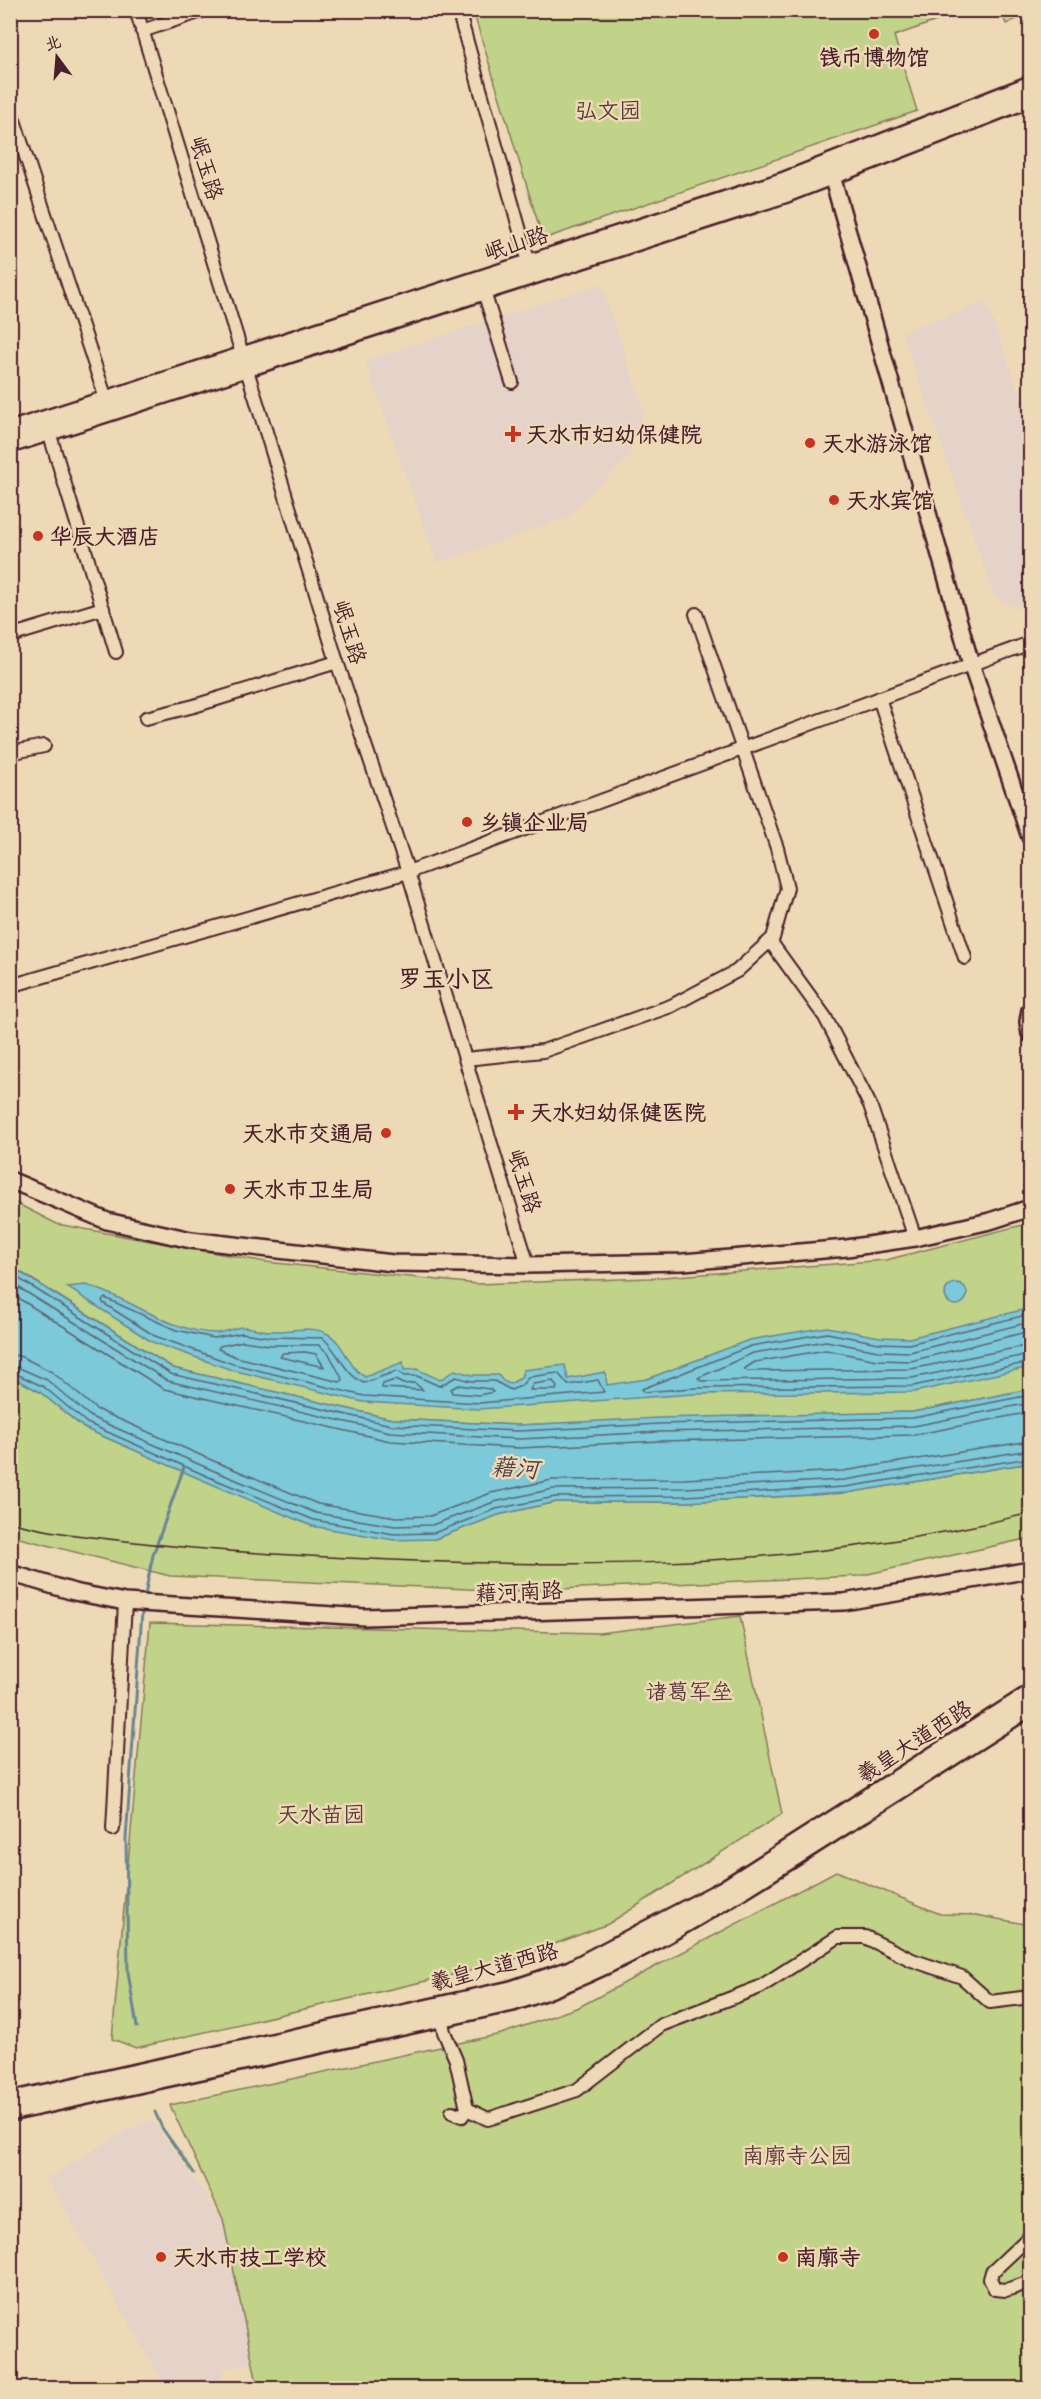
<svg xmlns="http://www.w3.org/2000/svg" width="1041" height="2399" viewBox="0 0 1041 2399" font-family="'Architects Daughter','LXGW WenKai TC',sans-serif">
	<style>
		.built { fill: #e5d2c9 }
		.green { fill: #c0d388; stroke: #85795a; stroke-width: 1.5 }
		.water { fill: #7bc9d9; stroke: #678593; stroke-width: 1.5 }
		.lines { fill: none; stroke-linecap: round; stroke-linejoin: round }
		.shore { stroke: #5e6371; stroke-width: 1.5 }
		.stream { stroke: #678593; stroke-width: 3 }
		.minor-casing { stroke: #4a1f2b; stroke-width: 16 }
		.major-casing { stroke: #4a1f2b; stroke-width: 20 }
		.minor { stroke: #eed9b7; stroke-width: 12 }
		.major { stroke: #eed9b7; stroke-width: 15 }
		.tram { stroke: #4a1f2b; stroke-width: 1.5 }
		.poi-dot { fill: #c8321e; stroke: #eed9b7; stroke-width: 2 }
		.labels { text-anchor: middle; stroke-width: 5; stroke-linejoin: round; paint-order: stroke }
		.poi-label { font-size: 22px; font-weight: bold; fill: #4a1f2b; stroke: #eed9b7; text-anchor: start }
		.park-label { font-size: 22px; fill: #5c3a39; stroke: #eed9b7 }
		.street-label { font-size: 22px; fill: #4a1f2b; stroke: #eed9b7 }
		.neighbourhood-label { font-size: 24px; font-weight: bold; fill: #4a1f2b; stroke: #eed9b7 }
		.water-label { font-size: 24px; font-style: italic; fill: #54414e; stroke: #eed9b7 }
	</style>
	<rect width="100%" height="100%" fill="#eed9b7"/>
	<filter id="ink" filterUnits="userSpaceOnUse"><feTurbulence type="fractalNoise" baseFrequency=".0167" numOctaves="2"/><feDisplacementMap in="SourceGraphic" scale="12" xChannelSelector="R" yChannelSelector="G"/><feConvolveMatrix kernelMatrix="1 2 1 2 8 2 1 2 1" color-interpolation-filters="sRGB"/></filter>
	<g filter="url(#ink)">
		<path class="built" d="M601,284l43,127 -16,46 -62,61 -129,45 -72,-202z
			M986,302l42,113 2,-1v199l-35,-15 -93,-266z
			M152,2121l71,98 30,144 -31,6 1,19h-57l-119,-210 81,-48z"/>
		<path class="green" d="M473,11v-1l492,1 -71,25 23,75 -374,128z
			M1001,11h29v2l-24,11z
			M10,1200l47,24 209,38 211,22 173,-6 236,-18 144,-37v166l-117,23 -394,13 -127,-6 -219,-51 -162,-102z
			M11,1376l29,16 44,36 228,98 123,13 63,-24 58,-13h129l161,-9 184,-30v75l-171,38 -346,15 -343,-15 -159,-40z
			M740,1616l42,198 -174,110 -104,39 -368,85 -24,-9 38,-416 449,10z
			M836,1871l104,43 36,1 54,10v463h-772l-35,-169 -53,-114 331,-71 78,-27z"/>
		<path class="water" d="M10,1266l163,102 219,51 127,6 140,-7 254,-6 117,-23v74l-184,30 -161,9h-129l-58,13 -63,24 -41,1 -82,-14 -105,-44 -123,-54 -44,-36 -29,-16z
			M945 1294a11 11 0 1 1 22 0a11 11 0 1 1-22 0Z
			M86,1285c43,12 83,47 130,48 9,0 18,-6 27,-6 9,0 18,4 27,4 17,1 40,-6 56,2 19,9 21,34 39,44l38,-15 1,8 13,-1 23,11 15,-10 17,5h26l5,6 7,3 11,-6 2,-8 42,-5 3,14 37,-7 2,13 40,-6 102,-39 78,-13 53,10 29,1 121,-30v59l-116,25 -221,2 -214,15 -116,-7 -131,-32 -80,-28 -85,-55z"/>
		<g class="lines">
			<path class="shore" d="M10,1273l161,101 220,51 128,6 141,-7 253,-6 117,-23
				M10,1282l158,99 222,51 129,7 141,-7 254,-6 116,-23
				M10,1293l154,96 226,52 129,7 141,-7 254,-6 116,-23
				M105,1298l71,32 38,8 28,-5 28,4 53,1c16,14 21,36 41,45l33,-12 7,5h13l22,10 17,-9 15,4h23l17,9 10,-4 8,-9 29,-4 10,12 30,-5 6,12 -125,11 -115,-7 -131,-32 -78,-28 -52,-33 -1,-3z
				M1030,1314l-121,30 -30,-1 -52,-10 -76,13 -109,43 2,3 49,-4 220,-2 117,-24
				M1030,1322l-120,30 -32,-1 -52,-10 -73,12 -55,25 3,3 211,-3 118,-24
				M1030,1331l-119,30 -34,-1 -51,-10 -71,12 -11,7 3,2 164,-2 119,-24
				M243,1341l26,4h50l10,9 14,26 -3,2 -104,-25 -18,-8 2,-3z
				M305,1352l11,2 8,13 -44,-10 3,-4z
				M10,1354l12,3 30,15 44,37 120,53 102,42 78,13 34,-1 61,-23 61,-13 132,-1 159,-8 187,-30
				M10,1364l37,16 44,37 121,53 104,43 79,13 37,-1 62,-23 59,-13 132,-1 159,-8 186,-30
				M10,1371l34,16 43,36 122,54 105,43 80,14 40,-1 62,-24 59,-12 130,-1 160,-9 185,-29
				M395,1380l8,4 12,-1 8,7 -41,-2 1,-4z
				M553,1381l4,6 -1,3h-26l3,-6z
				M458,1385l32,4 3,3 -14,3 -27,-2 -1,-4z"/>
			<path class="stream" d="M145,1595l8,-40 31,-88
				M137,2027l-9,-55 -2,-133 16,-227
				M155,2112l7,16 32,45"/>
			<defs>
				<path id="minor" d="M136,10l201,652 71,210 120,393
					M458,10l71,253
					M142,31l63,-21
					M10,108l96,291
					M484,292l28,90
					M49,432l67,220
					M10,636l93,-28
					M879,698l86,260
					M146,718l48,-12 143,-44
					M10,753l34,-7
					M770,941l55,76 45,88 45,133
					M10,986l398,-114 622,-229
					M465,1059l78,-8 128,-45 66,-35 36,-33 14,-50 -10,-40 -81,-234
					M113,1829l12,-227
					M440,2012l4,20 12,28 11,49 -5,7 -10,-4
					M467,2109l21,10 89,-29 84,-65 99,-38 78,-50h27l47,23 50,17 28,25 40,-5
					M1030,2236l-38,36 -2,7 5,10 11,1 24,-8"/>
				<path id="major" d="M830,169l141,495 59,173
					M10,430l772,-249 248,-97
					M10,445l777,-251 243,-95
					M1030,1010l-2,12 2,12
					M10,1180l97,41 84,19 202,23 135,2 155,-3 164,-14 68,-10 75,-17 40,-13
					M10,1573l64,19 51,10 240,15 479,-15 186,-32
					M10,2100l501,-111 59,-20 153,-80 307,-196
					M10,2113l503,-110c109,-36 198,-92 294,-153 75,-47 149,-95 223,-142"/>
			</defs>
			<use href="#minor" class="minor-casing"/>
			<use href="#major" class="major-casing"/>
			<use href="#minor" class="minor"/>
			<use href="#major" class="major"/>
			<path class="tram" d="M10,1522c36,10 71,14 107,18 58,7 116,12 175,15 245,14 498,19 738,-42"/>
		</g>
	</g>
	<g class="poi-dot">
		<circle cx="874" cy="34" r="6"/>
		<path d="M510 425h6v6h6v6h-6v6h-6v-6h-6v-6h6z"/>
		<circle cx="810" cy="443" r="6"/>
		<circle cx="834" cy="500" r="6"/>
		<circle cx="38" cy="536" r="6"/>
		<circle cx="467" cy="822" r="6"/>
		<path d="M513 1103h6v6h6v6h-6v6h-6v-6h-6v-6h6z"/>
		<circle cx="386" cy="1133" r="6"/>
		<circle cx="230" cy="1189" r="6"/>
		<circle cx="161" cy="2257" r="6"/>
		<circle cx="783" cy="2257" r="6"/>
	</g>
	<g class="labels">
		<g class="poi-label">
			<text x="874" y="65" text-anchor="middle">钱币博物馆</text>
			<text x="526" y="442">天水市妇幼保健院</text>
			<text x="822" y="451">天水游泳馆</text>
			<text x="846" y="508">天水宾馆</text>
			<text x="50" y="544">华辰大酒店</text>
			<text x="479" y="830">乡镇企业局</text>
			<text x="530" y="1120">天水妇幼保健医院</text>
			<text x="374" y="1141" text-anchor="end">天水市交通局</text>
			<text x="242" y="1197">天水市卫生局</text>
			<text x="173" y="2265">天水市技工学校</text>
			<text x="795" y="2265">南廓寺</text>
		</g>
		<g class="park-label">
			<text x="608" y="118">弘文园</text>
			<text x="689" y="1699">诸葛军垒</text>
			<text x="321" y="1822">天水苗园</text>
			<text x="797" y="2163">南廓寺公园</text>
		</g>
		<g class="street-label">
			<text transform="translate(207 168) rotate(73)" y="8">岷玉路</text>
			<text transform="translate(516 243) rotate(-18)" y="8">岷山路</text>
			<text transform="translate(350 632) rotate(73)" y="8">岷玉路</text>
			<text transform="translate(525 1181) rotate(73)" y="8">岷玉路</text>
			<text transform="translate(519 1591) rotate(-2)" y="8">藉河南路</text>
			<text transform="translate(914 1741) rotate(-33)" y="8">羲皇大道西路</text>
			<text transform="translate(494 1966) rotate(-15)" y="8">羲皇大道西路</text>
		</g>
		<g class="neighbourhood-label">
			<text x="446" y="987">罗玉小区</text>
		</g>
		<g class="water-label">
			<text transform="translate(515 1468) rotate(4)" y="8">藉河</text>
		</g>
	</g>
	<rect width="1041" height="2399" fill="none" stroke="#eed9b7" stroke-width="36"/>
	<rect x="18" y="18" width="1005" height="2363" fill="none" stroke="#4a1f2b" stroke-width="2" filter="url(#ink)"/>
	<g transform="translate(57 57) rotate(344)" stroke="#eed9b7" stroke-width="4.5" paint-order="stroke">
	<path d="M0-4.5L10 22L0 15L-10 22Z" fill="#4a1f2b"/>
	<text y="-9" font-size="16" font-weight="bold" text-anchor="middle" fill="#4a1f2b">北</text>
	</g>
</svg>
